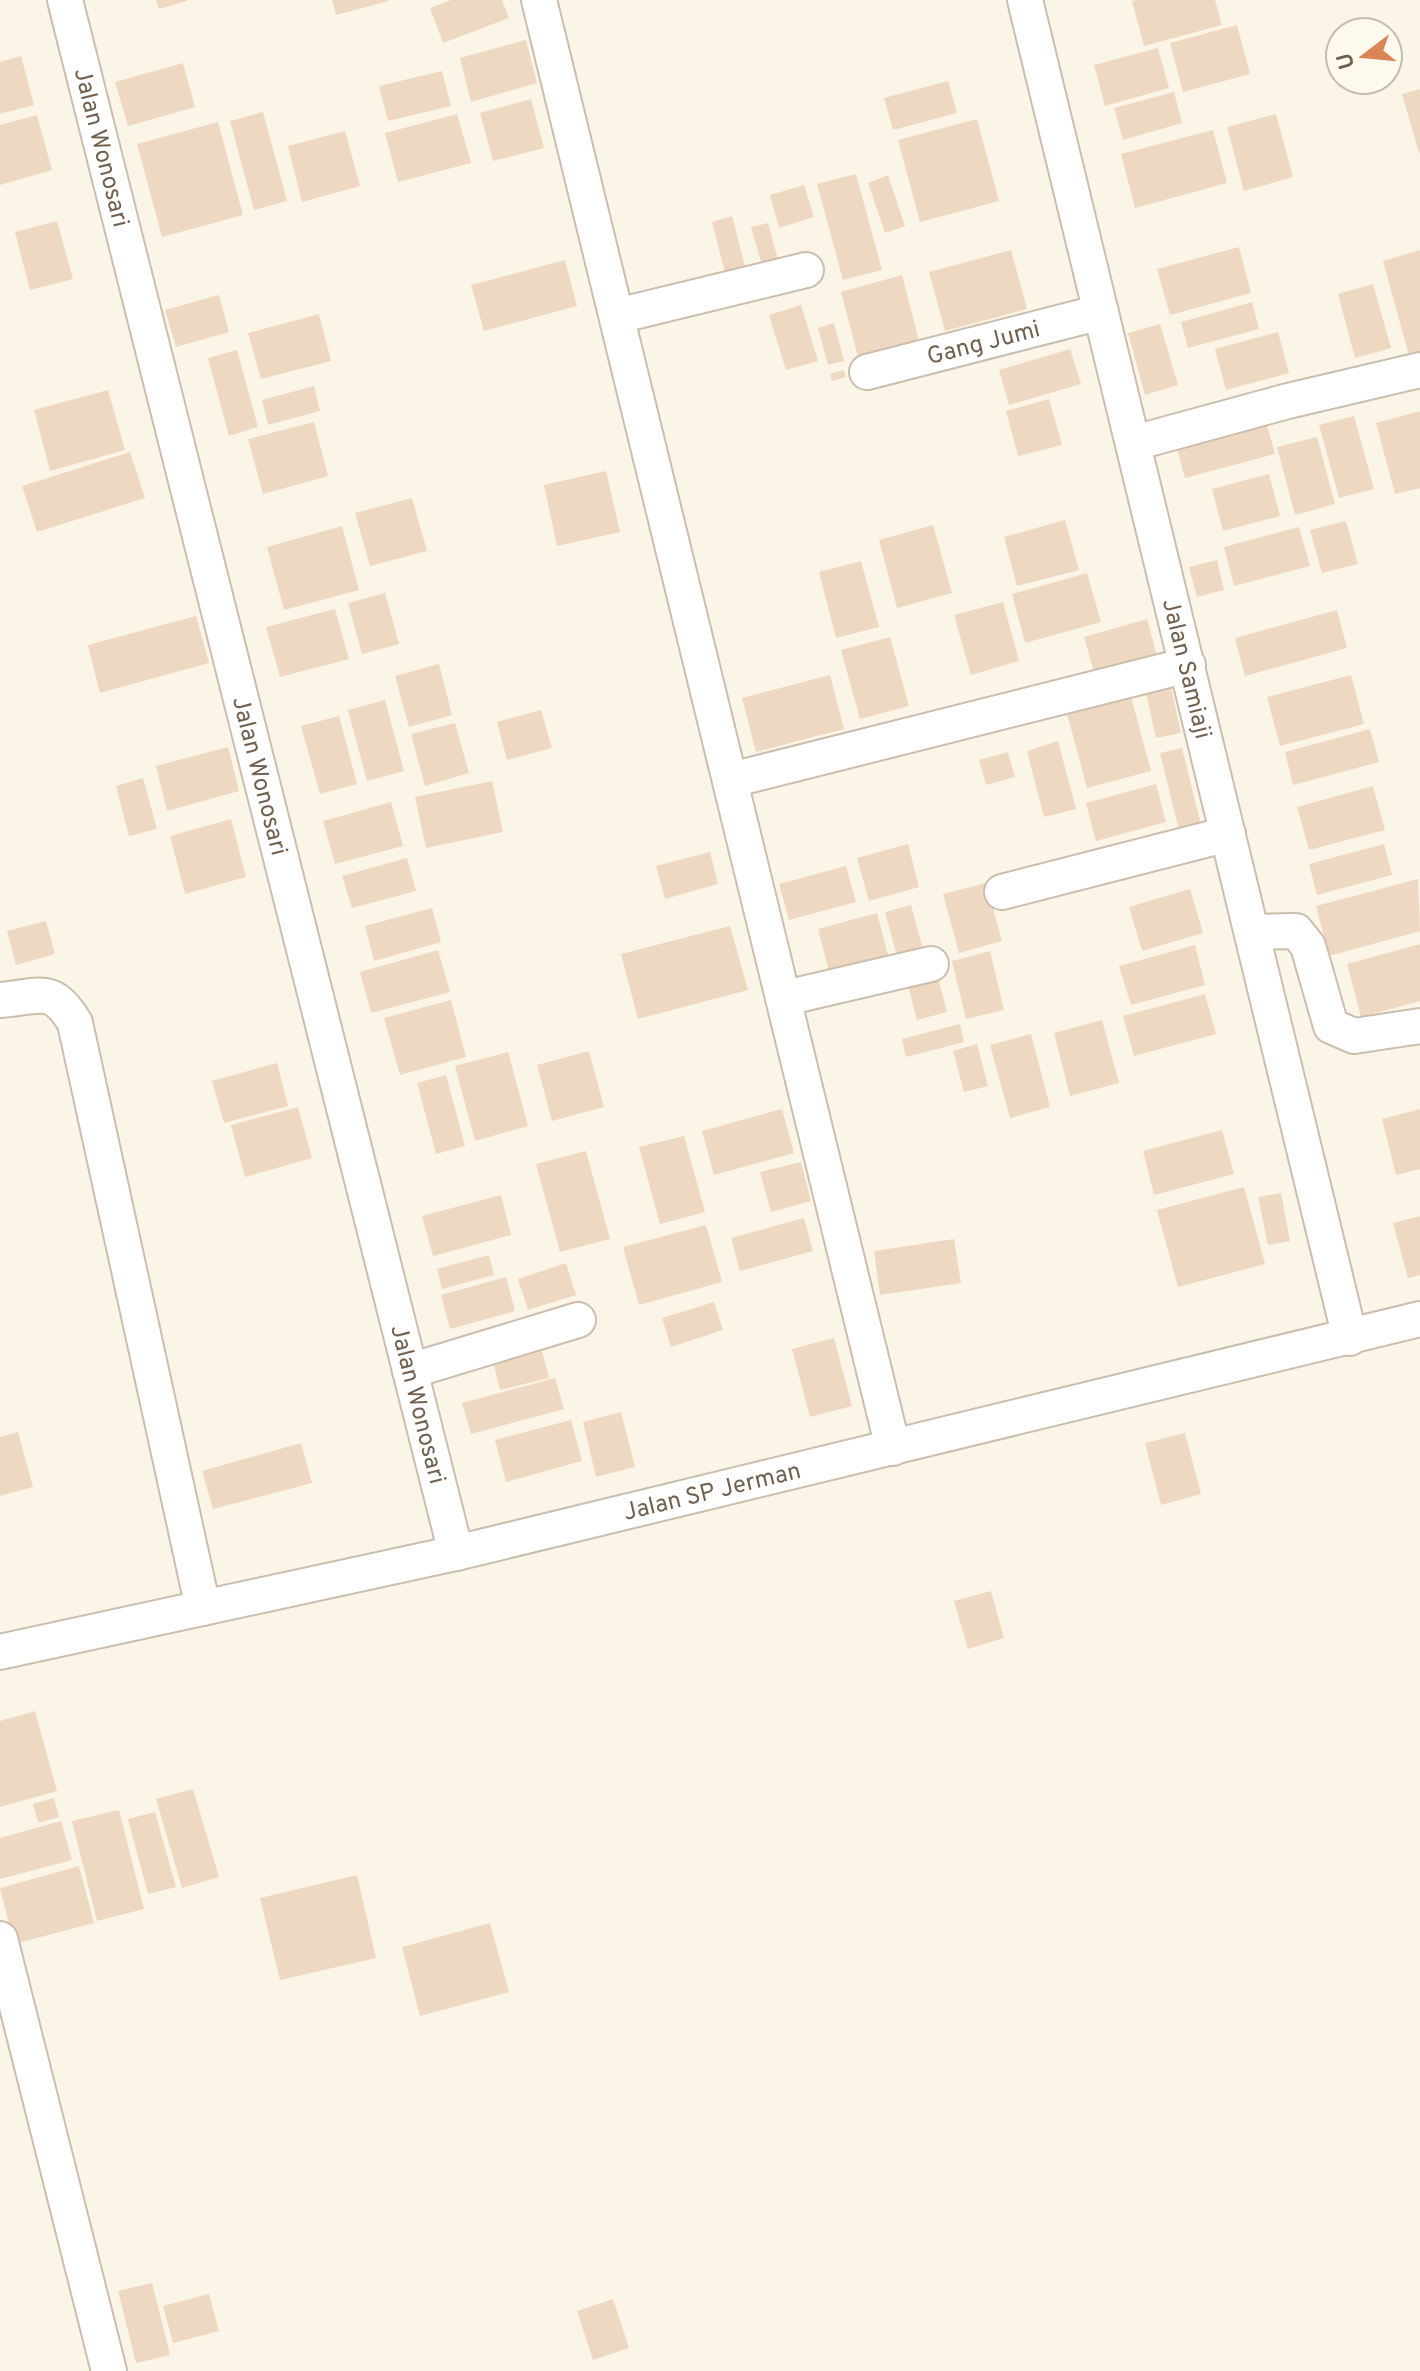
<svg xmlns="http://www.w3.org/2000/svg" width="1420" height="2371" viewBox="0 0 1420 2371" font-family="Overpass,sans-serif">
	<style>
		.building { fill: #eed8c1 }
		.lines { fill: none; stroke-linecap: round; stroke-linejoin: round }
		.street-casing { stroke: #ccbeae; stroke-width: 38 }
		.street { stroke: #fff; stroke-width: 34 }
		.labels { text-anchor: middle; stroke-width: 8; stroke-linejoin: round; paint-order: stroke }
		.street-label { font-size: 24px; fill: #725f4d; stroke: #fef9ed }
	</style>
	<rect width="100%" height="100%" fill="#fbf5e7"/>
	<path class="building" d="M156,0h31v1l-28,8z
		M332,0h57v1l-53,14z
		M451,0h51l7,18 -66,25 -13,-35z
		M1137,0h78l7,25 -78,21 -12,-45z
		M1237,25l13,49 -67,18 -13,-49z
		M526,40l11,43 -66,19 -11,-44z
		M1158,48l11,40 -64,18 -11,-41z
		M21,56l13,49 -34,9v-52z
		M183,63l12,44 -67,19 -13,-44z
		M442,71l9,35 -63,15 -9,-35z
		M948,81l9,32 -64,17 -9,-32z
		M1420,89v64h-1l-17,-59z
		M1174,92l8,31 -59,17 -9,-32z
		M531,99l13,49 -51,13 -13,-48z
		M263,112l24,89 -33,9 -24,-89z
		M457,114l14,49 -73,19 -13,-49z
		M1276,114l17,63 -49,14 -17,-64z
		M37,115l15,55 -52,15v-60z
		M977,119l22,82 -79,21 -22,-82z
		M218,122l25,93 -81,22 -25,-93z
		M1213,130l14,53 -92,25 -14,-54z
		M345,131l15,55 -58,16 -14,-56z
		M856,174l26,96 -39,10 -26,-96z
		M888,175l17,51 -20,7 -17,-50z
		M804,185l10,32 -35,11 -9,-33z
		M732,216l14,54 -20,6 -14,-54z
		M57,221l16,58 -43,11 -15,-58z
		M768,223l12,44 -16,5 -13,-45z
		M1239,247l12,46 -81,22 -13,-46z
		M1011,250l16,59 -82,22 -16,-59z
		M1420,250v111l-9,2 -28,-102z
		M565,260l12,46 -93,25 -13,-46z
		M902,275l17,66 -61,16 -17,-65z
		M1373,284l18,64 -36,10 -17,-64z
		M219,295l10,37 -53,15 -11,-37z
		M1252,302l7,27 -71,19 -7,-26z
		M801,305l17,56 -32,9 -17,-55z
		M319,314l12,47 -70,18 -13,-46z
		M834,323l10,38 -16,4 -10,-37z
		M1160,324l18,61 -33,10 -17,-62z
		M1278,332l11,41 -63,17 -11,-41z
		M1070,349l11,35 -72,21 -10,-35z
		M237,350l21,77 -29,9 -21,-78z
		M844,370l2,7 -14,4 -2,-7z
		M314,386l6,25 -52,14 -6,-25z
		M108,390l17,60 -75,21 -16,-61z
		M1049,399l13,46 -44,11 -12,-45z
		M1420,411v77l-25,6 -19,-71z
		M1264,414l11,40 -90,24 -11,-40z
		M1354,416l20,73 -35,9 -20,-73z
		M314,422l14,54 -65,18 -15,-55z
		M1317,437l18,67 -40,11 -18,-68z
		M130,452l15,46 -108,34 -15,-46z
		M606,471l14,61 -63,14 -13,-61z
		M1269,474l11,42 -57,15 -11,-42z
		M412,498l15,53 -57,15 -15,-53z
		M1065,520l14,50 -62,16 -13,-49z
		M1346,521l12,43 -36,9 -12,-43z
		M933,525l19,68 -55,15 -18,-68z
		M342,526l17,64 -75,20 -17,-63z
		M1299,527l11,39 -76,20 -10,-39z
		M1217,560l7,30 -27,7 -8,-30z
		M861,561l18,66 -43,11 -17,-66z
		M1087,573l14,49 -76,21 -13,-49z
		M385,593l14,51 -37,10 -14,-51z
		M1003,602l16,59 -48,14 -17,-60z
		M335,609l14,50 -69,18 -14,-50z
		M1337,610l10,38 -102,28 -10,-38z
		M196,616l13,47 -109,30 -12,-48z
		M1147,619l13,48 -63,16 -13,-46z
		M890,637l19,69 -49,13 -19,-69z
		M439,664l13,51 -43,12 -14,-51z
		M830,675l14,54 -88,23 -14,-54z
		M1351,675l13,49 -84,22 -13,-49z
		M1169,678l12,55 -25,5 -12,-54z
		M1130,693l21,78 -64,17 -21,-78z
		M385,700l19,71 -37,10 -19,-71z
		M541,710l11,38 -45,12 -10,-38z
		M339,716l18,68 -37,10 -19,-68z
		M455,723l14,50 -44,13 -14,-52z
		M1370,729l9,33 -86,23 -8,-33z
		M1058,741l18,68 -32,8 -17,-66z
		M228,747l11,44 -72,20 -11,-45z
		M1182,748l19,77 -22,5 -19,-77z
		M1008,752l7,25 -29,8 -7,-25z
		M143,778l14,51 -28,7 -13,-50z
		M492,781l11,51 -77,16 -11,-51z
		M1156,784l10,38 -70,19 -10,-38z
		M1373,786l12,44 -76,20 -12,-43z
		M391,802l12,44 -68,18 -12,-43z
		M231,819l15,58 -61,17 -15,-58z
		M908,844l11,43 -50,14 -12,-43z
		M1384,844l8,31 -75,20 -8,-31z
		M710,852l8,32 -53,15 -9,-33z
		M407,858l9,33 -64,17 -10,-32z
		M846,866l10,36 -67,18 -10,-36z
		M1418,879l2,52 -91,25 -13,-50z
		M986,883l16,58 -43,12 -16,-59z
		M1190,889l13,44 -61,18 -13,-44z
		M911,905l13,48 -26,7 -13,-48z
		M432,908l9,34 -67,19 -9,-35z
		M877,913l11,42 -59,16 -11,-42z
		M46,921l9,33 -39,11 -9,-34z
		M730,926l18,64 -110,29 -17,-65z
		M1420,944v57l-59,16 -14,-53z
		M1195,945l10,40 -74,20 -12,-39z
		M438,950l12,42 -79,21 -11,-41z
		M990,951l14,59 -38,9 -14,-58z
		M936,970l11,42 -30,8 -11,-42z
		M1205,994l11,40 -82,22 -11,-40z
		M451,1000l15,57 -66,18 -16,-57z
		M1102,1020l17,63 -49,13 -16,-63z
		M960,1024l4,18 -58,15 -4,-18z
		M1031,1034l19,73 -40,11 -20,-73z
		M977,1044l11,42 -24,6 -11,-41z
		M589,1051l15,56 -52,14 -15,-56z
		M508,1052l20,74 -53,15 -20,-75z
		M277,1063l11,43 -64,17 -12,-42z
		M446,1075l19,71 -29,8 -19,-71z
		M298,1107l14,51 -67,19 -14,-52z
		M782,1109l12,44 -80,22 -12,-44z
		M1420,1109v60l-24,6 -14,-56z
		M1222,1130l12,44 -80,21 -11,-44z
		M684,1136l21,76 -45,12 -21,-77z
		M586,1151l24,88 -50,13 -24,-88z
		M801,1162l10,39 -40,11 -11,-40z
		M1244,1187l21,77 -87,23 -21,-77z
		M1281,1193l9,48 -22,4 -10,-48z
		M501,1195l10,40 -78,21 -11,-40z
		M1420,1216v59l-12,3 -15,-55z
		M804,1218l9,33 -73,20 -9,-33z
		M706,1225l16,57 -83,23 -16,-58z
		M954,1239l7,44 -81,12 -6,-44z
		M489,1255l5,20 -52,14 -5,-20z
		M566,1263l10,32 -48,15 -10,-31z
		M506,1277l9,34 -65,18 -9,-34z
		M714,1302l9,28 -52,17 -9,-29z
		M538,1336l11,42 -49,12 -10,-41z
		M834,1338l18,68 -42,11 -18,-68z
		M555,1378l9,31 -93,25 -9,-31z
		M621,1412l14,55 -39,10 -13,-55z
		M571,1420l11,41 -76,21 -11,-42z
		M18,1432l15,55 -33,9v-59z
		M1185,1433l16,61 -40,11 -16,-62z
		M301,1443l11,40 -99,26 -11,-38z
		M991,1591l13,47 -36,11 -14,-48z
		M35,1711l22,80 -57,16v-86z
		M193,1789l26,88 -37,11 -26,-89z
		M54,1798l5,19 -21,6 -5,-19z
		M119,1810l25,99 -47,12 -25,-100z
		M155,1812l21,75 -28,7 -20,-75z
		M61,1821l11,39 -72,19v-41z
		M79,1866l15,57 -80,21 -14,-56z
		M357,1875l19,83 -96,22 -20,-82z
		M490,1923l19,69 -89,24 -18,-69z
		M152,2283l18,72 -34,8 -18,-72z
		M209,2294l10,37 -46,12 -10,-37z
		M613,2299l16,49 -36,12 -16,-49z"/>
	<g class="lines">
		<defs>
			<g id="street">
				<path id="s1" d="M65,0l391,1553"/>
				<path d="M539,0l354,1448"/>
				<path id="s2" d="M1025,0l325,1338"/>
				<path d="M617,316l189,-46"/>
				<path id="s3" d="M867,372l234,-60"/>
				<path d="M1134,443l154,-42 132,-31"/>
				<path d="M731,780l457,-115"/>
				<path d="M1002,892l226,-58"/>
				<path d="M1252,932l44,-1 12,15 23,80 23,10 66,-10"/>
				<path d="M785,998l146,-34"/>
				<path d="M0,1000c40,-3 52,-16 75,23l128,585"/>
				<path d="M410,1371l168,-51"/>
				<path id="s4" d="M0,1652l456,-99 964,-234"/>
				<path d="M0,1939l109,432"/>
			</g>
		</defs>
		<use href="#street" class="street-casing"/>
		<use href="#street" class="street"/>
	</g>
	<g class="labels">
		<g class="street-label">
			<text dy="8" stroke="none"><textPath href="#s1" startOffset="152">Jalan Wonosari</textPath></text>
			<text dy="8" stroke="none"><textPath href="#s3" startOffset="120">Gang Jumi</textPath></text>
			<text dy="8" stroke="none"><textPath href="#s2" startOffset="688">Jalan Samiaji</textPath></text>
			<text dy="8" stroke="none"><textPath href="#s1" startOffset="800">Jalan Wonosari</textPath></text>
			<text dy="8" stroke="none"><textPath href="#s1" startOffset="1448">Jalan Wonosari</textPath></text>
			<text dy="8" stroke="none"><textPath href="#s4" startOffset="730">Jalan SP Jerman</textPath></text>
		</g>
	</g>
	<g transform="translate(1364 56) rotate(254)"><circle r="38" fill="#fef9ed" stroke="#c6bbad" stroke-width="2"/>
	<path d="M0-6L14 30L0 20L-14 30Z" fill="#db8456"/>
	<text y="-12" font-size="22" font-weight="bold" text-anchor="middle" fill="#725f4d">U</text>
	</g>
</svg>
